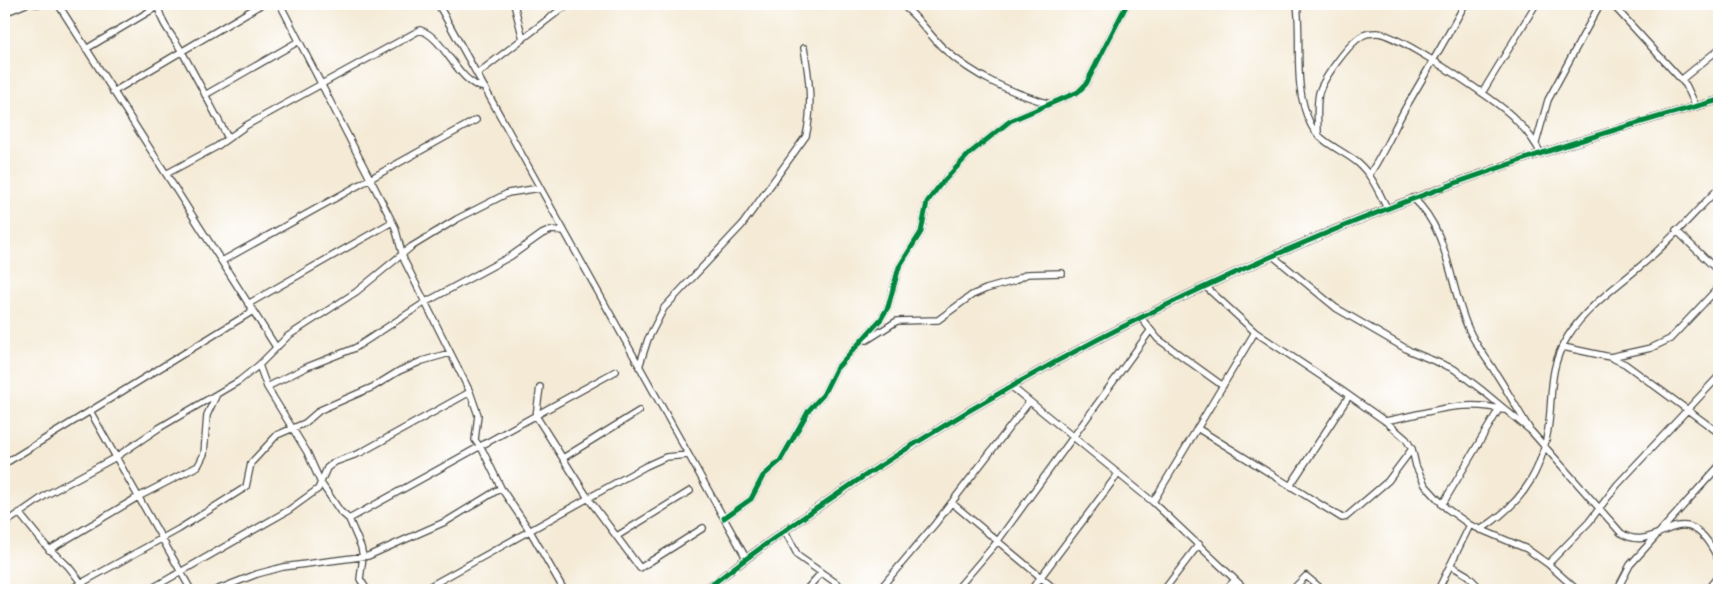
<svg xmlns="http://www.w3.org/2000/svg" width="1723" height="594" viewBox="0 0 1723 594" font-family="'IM FELL DW Pica',serif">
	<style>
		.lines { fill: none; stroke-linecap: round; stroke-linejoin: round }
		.street-casing { stroke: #494844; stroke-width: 8 }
		.secondary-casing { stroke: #494844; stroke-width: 9 }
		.street { stroke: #fff; stroke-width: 5.5 }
		.secondary { stroke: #fff; stroke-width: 8 }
		.cycleway-casing { stroke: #fff; stroke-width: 8 }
		.cycleway { stroke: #00873e; stroke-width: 5 }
	</style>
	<rect width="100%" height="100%" fill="#fff"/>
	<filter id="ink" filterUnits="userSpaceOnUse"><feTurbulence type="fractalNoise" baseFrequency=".02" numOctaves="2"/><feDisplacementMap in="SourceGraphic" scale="10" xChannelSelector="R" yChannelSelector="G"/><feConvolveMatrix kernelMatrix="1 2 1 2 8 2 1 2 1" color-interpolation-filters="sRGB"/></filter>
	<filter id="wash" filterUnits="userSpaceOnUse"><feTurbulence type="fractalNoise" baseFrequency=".0096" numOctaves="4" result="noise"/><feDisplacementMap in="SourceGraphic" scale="20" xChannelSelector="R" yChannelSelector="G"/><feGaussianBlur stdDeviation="1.12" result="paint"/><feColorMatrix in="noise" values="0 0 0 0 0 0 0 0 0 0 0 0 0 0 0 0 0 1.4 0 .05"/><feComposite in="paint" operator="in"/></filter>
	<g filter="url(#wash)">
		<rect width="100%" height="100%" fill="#f4ead5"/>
	</g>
	<g filter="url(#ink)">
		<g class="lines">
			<defs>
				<path id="street" d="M36,4h24
					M58,4l218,343
					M158,4c2,20 15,31 24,48 16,28 31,58 46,86
					M280,4l115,223 9,33 66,132 8,23 -3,25 8,11 18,37 29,43 34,59
					M438,4l308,554
					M514,4l9,35
					M901,4c17,12 28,31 43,45 31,28 66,43 106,55
					M1297,4c5,40 -5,83 14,121 10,19 32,25 47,38 14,12 21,30 29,45
					M1612,4l65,71 9,10 10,21
					M4,13l22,-9
					M86,49l74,-44
					M477,74l83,-64 11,-6
					M1681,80l38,-31
					M113,92l149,-88
					M1482,93l54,-89
					M205,95l94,-54
					M1318,135c0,-13 -2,-28 1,-42 4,-14 30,-50 43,-57 4,-3 10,-3 15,-3 19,0 123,69 138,86 10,10 19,21 25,33
					M1536,143l12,-43 52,-96
					M166,174l50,-27 31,-22 173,-95c26,8 37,54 65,58
					M1369,175c15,-22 24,-45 37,-68 20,-34 40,-68 59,-103
					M1413,198c37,33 36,89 56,132 7,16 17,27 26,42 12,18 22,37 34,56
					M1676,230l43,42
					M1274,257l62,51 74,43 44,18 29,22 48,40 90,102c37,25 63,-47 98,28
					M222,261l254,-141
					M1206,287l49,45 72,48 58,41 21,18 6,10 4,17 9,19 21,23 24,17 57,24 21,15 29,26
					M248,304l144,-82
					M1141,318l17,21 65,47
					M867,340l30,-19 41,-1 34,-25 14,-6 28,-8 13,-7 35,-1
					M1563,347l47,10 15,7 94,69
					M1610,357l41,-9 19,-9 49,-52
					M259,365l8,22 40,65 14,31 19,28 9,8 12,28 2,10 -3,22 7,11
					M639,367l9,-28 16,-31 78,-83 64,-89c7,-29 3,-60 -2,-88
					M267,387l40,-20 48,-19 69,-45 87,-47 31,-22 9,-4 13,1
					M540,387l-4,29 52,82 52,70 63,-40
					M1012,387l141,115 93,88
					M90,411l101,179
					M1385,421c40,-7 78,-23 118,-11
					M1197,428l145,90 4,-1 42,-36 24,-32
					M563,458l76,-47
					M4,464l249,-153
					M1290,486l59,-90
					M1153,502l102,-170
					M952,503l104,87
					M1442,505l57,-96
					M19,513l27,33 22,20 19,24
					M724,518l27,-19 12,-23 17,-15 29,-51 14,-15 13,-26 45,-50 7,-12 11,-40 22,-35 6,-30 13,-17 30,-32 40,-32 68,-29 8,-8 41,-80
					M349,519l267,-148
					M4,524l42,-29 70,-38 43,-29 80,-47 20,-16 29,-29 68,-44 55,-45 46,-28 51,-26 32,-5
					M1480,530c46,-29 66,-64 70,-118 2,-29 2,-51 18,-76 20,-31 49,-49 76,-73 27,-23 50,-50 75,-75
					M785,531l13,25 48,34
					M617,536l73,-45
					M49,550l89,-53 60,-31 6,-12 3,-39 9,-19
					M1548,564l41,-42 28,-37 102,-109
					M1450,565l17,10 15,15
					M69,590l110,-61 67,-42 5,-24 26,-28 28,-12 15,-13 53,-23 26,-16 23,-10 28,-8
					M149,590l140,-80 29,-21 9,-21 8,-6 25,-9 110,-61
					M216,590l41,-16 26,-7 85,-11 79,-35 54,-33
					M423,590l223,-124 20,-9 22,-2
					M806,590l15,-17
					M879,590l56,-66 94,-122
					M956,590l41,-48 153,-211
					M1031,590l87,-116
					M1164,590l35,-46
					M1225,590l10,-10
					M1292,590l14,-14 17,14
					M1438,590l32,-65
					M1563,590l7,-6
					M1617,590l13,-25 89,-99
					M1707,590l12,-15"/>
				<path id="secondary" d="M705,590c298,-232 651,-392 1014,-490"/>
			</defs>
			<use href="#street" class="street-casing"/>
			<use href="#secondary" class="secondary-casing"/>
			<use href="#street" class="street"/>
			<use href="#secondary" class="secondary"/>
			<defs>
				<path id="cycleway" d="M724,518l27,-19 12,-23 17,-15 29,-51 14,-15 13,-26 45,-50 7,-12 11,-40 22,-35 6,-30 13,-17 30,-32 40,-32 68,-29 8,-8 41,-80
					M705,590c298,-232 651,-392 1014,-490"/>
			</defs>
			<use href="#cycleway" class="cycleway-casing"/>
			<use href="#cycleway" class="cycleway"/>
		</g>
	</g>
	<rect width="1723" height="594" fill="none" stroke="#fff" stroke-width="20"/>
</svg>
